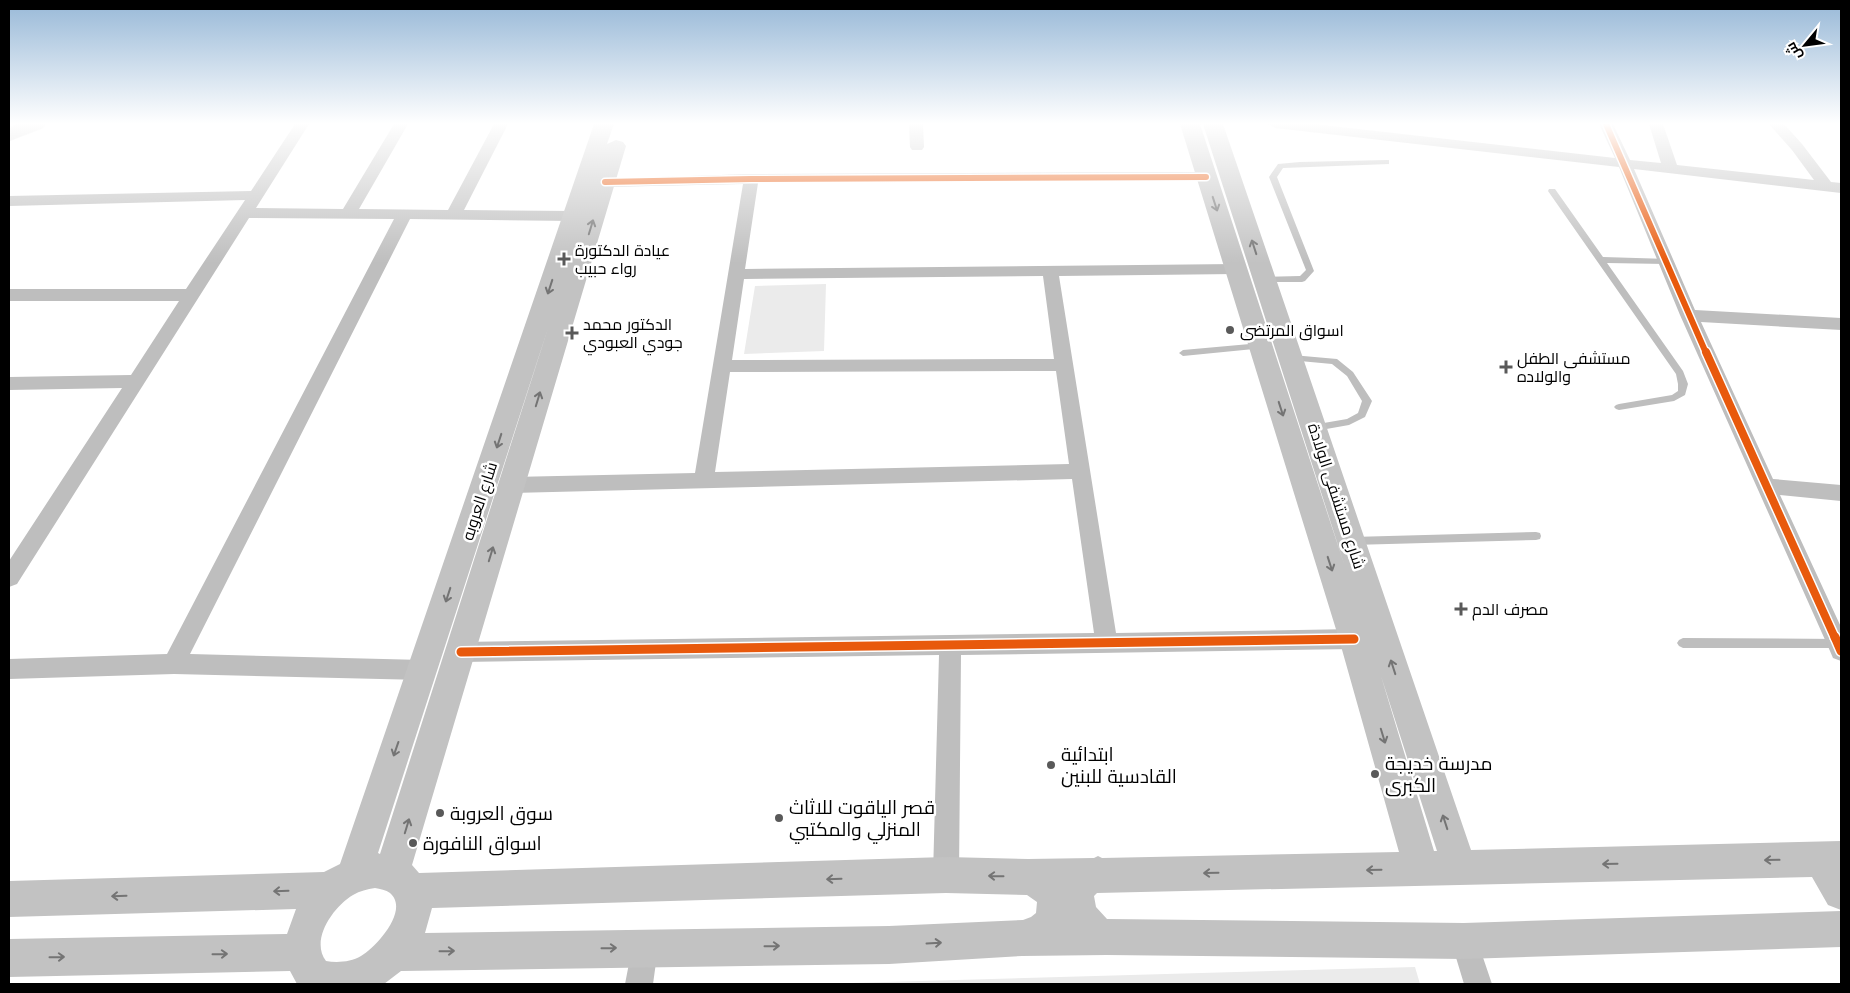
<svg xmlns="http://www.w3.org/2000/svg" width="1850" height="993" viewBox="0 0 1850 993" font-family="Arial,Cairo,sans-serif">
	<style>
		.green { fill: #ebebeb }
		.lines { fill: none; stroke-linecap: round; stroke-linejoin: round }
		.primary-casing { stroke: #dbdbdb; stroke-width: 1 }
		.service { fill: #bebebe; fill-rule: evenodd }
		.minor { fill: #bebebe; fill-rule: evenodd }
		.secondary { fill: #c2c2c2; fill-rule: evenodd }
		.primary { fill: #bebebe; fill-rule: evenodd }
		.cycleway-far2-casing { stroke: #fff; stroke-width: 9 }
		.cycleway-far1-casing { stroke: #fff; stroke-width: 11 }
		.cycleway-casing { stroke: #fff; stroke-width: 12 }
		.cycleway-far2 { stroke: #e8590c; stroke-width: 6 }
		.cycleway-far1 { stroke: #e8590c; stroke-width: 8 }
		.cycleway { stroke: #e8590c; stroke-width: 9 }
		.oneway { stroke: #747474 }
		.poi-dot { fill: #595959; stroke: #fff; stroke-width: 2 }
		.labels { text-anchor: middle; stroke-width: 5; stroke-linejoin: round; paint-order: stroke }
		.poi-label { font-size: 16px; fill: #000; stroke: #fff; text-anchor: start }
		.street-label { font-size: 16px; fill: #000; stroke: #fff }
		.near-poi-label { font-size: 19px; fill: #000; stroke: #fff; text-anchor: start }
	</style>
	<rect width="100%" height="100%" fill="#fff"/>
	<path class="green" d="M826,284l-2,67 -80,3 11,-68z
		M1415,967l5,17h-605z"/>
	<g class="lines">
		<defs>
			<path id="primary" d="M19,124h27l-3,4 -34,13v-13z"/>
		</defs>
		<use href="#primary" class="primary-casing"/>
		<path class="service" d="M1386,160h3v4l-106,4 -6,9 37,94 -9,10 -3,1h-40v-4l3,-1 35,-1 6,-6 -37,-93 9,-13 22,-2z
			M1549,189h6l48,68 66,2 1,2 -4,3 -59,-1 76,108 5,13 -3,11 -11,6 -55,9 -3,-1 -2,-2 2,-2 3,-1 53,-9 6,-4v-7l-2,-10 -128,-183z
			M1261,343l3,1 1,2 -1,2 -81,8 -4,-3 4,-3z
			M1292,355l45,4 16,13 19,29 -7,16 -16,8 -34,6 -3,-2 -2,-2 2,-2 35,-6 11,-6 4,-12 -15,-25 -15,-12 -43,-4 -1,-2 1,-2z
			M1536,532l4,1 1,3 -1,3 -4,1 -184,5 -4,-1 -1,-3 1,-3 4,-1z
			M1683,638l156,1 2,1v8h-158l-4,-2 -2,-3 2,-3z"/>
		<path class="minor" d="M295,124h14l-53,84 87,1 51,-85h14l-49,85 89,1 46,-86h14l-44,86 109,1 6,2 2,3 -2,3 -6,2 -163,-2 -220,435 233,6 8,3 3,7 -3,7 -8,3 -249,-6 -165,5v-20l158,-5 227,-435 -145,-1 -232,366 -8,3v-26l113,-173 -113,2v-13l122,-2 48,-74h-170v-12h177l59,-89 -236,6v-10l242,-5z
			M909,124h14l1,23 -2,3h-10l-2,-3z
			M1268,124h46l301,34 -16,-34h14l17,36 31,3 -12,-39h14l14,41 137,15 -22,-30 -23,-26h15l18,20 29,38 10,1v10l-207,-24 61,141 146,8v12l-140,-8 72,157 68,6v16l-61,-6 61,132v34l-8,-3 -3,-7 -150,-336 -61,-148 -344,-39z
			M1206,172l5,2 3,3 -3,3 -453,3 -13,86 491,-5 6,1 2,4 -2,4 -6,1 -177,2 57,357 238,-4 8,3 3,7 -3,7 -8,3 -393,6 -2,220 -4,9 -9,4 -9,-4 -4,-9 6,-220 -478,7 -8,-3 -3,-7 3,-7 8,-3 633,-9 -22,-154 -560,14 -7,-3 -3,-5 3,-5 7,-3 183,-4 48,-289 -138,3 -5,-2 -3,-3 3,-3 151,-5zM1043,276l11,83 -322,1 12,-81zM1056,371l13,93 -354,8 15,-100z
			M1464,928l10,3 18,53h-28l-13,-43 3,-10z
			M645,935l10,3 3,10 -5,36h-28l7,-36 3,-10z"/>
		<path class="secondary" d="M594,124h20l-7,20 9,-4 7,2 3,4 -214,719 7,8 527,-16 82,2 66,-1 4,-2 4,2 297,-6 -60,-213 -159,-515h20l145,443 -142,-443h20l248,726 370,-9v69l-13,-5 -16,-28 -715,16 -3,3 2,11 11,12 357,4 377,-12v36l-377,12 -357,-4 -85,1 -133,8 -488,7 -17,13h-87l-7,-13 -281,6v-38l278,-5 9,-25 -287,8v-36l315,-9 16,-8zM549,325l-169,529 -2,-1zM1381,676l56,175h-3zM375,888c5,1 11,2 15,5 20,17 -14,54 -29,63 -10,6 -24,7 -35,5 -16,-21 7,-54 27,-66 7,-4 14,-6 22,-7zM946,893l81,2 10,7 -1,11 -5,4 -8,3 -134,6 -464,7 7,-25z"/>
		<use href="#primary" class="primary"/>
		<defs>
			<path id="cycleway-far2" d="M1606,124l100,229
				M605,182l146,-3 455,-2"/>
			<path id="cycleway-far1" d="M1706,352l129,286"/>
			<path id="cycleway" d="M1835,637l6,14
				M461,652l893,-13"/>
		</defs>
		<use href="#cycleway-far2" class="cycleway-far2-casing"/>
		<use href="#cycleway-far1" class="cycleway-far1-casing"/>
		<use href="#cycleway" class="cycleway-casing"/>
		<use href="#cycleway-far2" class="cycleway-far2"/>
		<use href="#cycleway-far1" class="cycleway-far1"/>
		<use href="#cycleway" class="cycleway"/>
	</g>
	<defs><path id="oneway-shaft" d="M-6 0H5M1.5-3L5.5 0L1.5 3" fill="none" stroke-width="1.6" stroke-linecap="round" stroke-linejoin="round" transform="scale(1.25)"/></defs>
	<g class="oneway">
		<use href="#oneway-shaft" transform="translate(1215 204) rotate(72)"/>
		<use href="#oneway-shaft" transform="translate(591 227) rotate(-73)"/>
		<use href="#oneway-shaft" transform="translate(1254 247) rotate(-108)"/>
		<use href="#oneway-shaft" transform="translate(550 287) rotate(108)"/>
		<use href="#oneway-shaft" transform="translate(538 399) rotate(-73)"/>
		<use href="#oneway-shaft" transform="translate(1281 409) rotate(72)"/>
		<use href="#oneway-shaft" transform="translate(499 441) rotate(108)"/>
		<use href="#oneway-shaft" transform="translate(491 554) rotate(-73)"/>
		<use href="#oneway-shaft" transform="translate(1330 564) rotate(72)"/>
		<use href="#oneway-shaft" transform="translate(448 595) rotate(108)"/>
		<use href="#oneway-shaft" transform="translate(1393 667) rotate(-108)"/>
		<use href="#oneway-shaft" transform="translate(1383 736) rotate(73)"/>
		<use href="#oneway-shaft" transform="translate(396 749) rotate(109)"/>
		<use href="#oneway-shaft" transform="translate(1445 822) rotate(-108)"/>
		<use href="#oneway-shaft" transform="translate(407 826) rotate(-73)"/>
		<use href="#oneway-shaft" transform="translate(1772 860) rotate(179)"/>
		<use href="#oneway-shaft" transform="translate(1610 864) rotate(179)"/>
		<use href="#oneway-shaft" transform="translate(1374 870) rotate(179)"/>
		<use href="#oneway-shaft" transform="translate(1211 873) rotate(179)"/>
		<use href="#oneway-shaft" transform="translate(996 876) rotate(-179)"/>
		<use href="#oneway-shaft" transform="translate(834 879) rotate(178)"/>
		<use href="#oneway-shaft" transform="translate(281 891) rotate(178)"/>
		<use href="#oneway-shaft" transform="translate(119 896) rotate(178)"/>
		<use href="#oneway-shaft" transform="translate(934 943) rotate(-3)"/>
		<use href="#oneway-shaft" transform="translate(772 946) rotate(-1)"/>
		<use href="#oneway-shaft" transform="translate(609 948) rotate(-1)"/>
		<use href="#oneway-shaft" transform="translate(447 951) rotate(-1)"/>
		<use href="#oneway-shaft" transform="translate(220 954) rotate(-1)"/>
		<use href="#oneway-shaft" transform="translate(57 957) rotate(-1)"/>
	</g>
	<linearGradient id="sky" x2="0" y2="1"><stop stop-color="#97b8d7"/><stop offset="0.47" stop-color="#fff"/><stop offset="1" stop-color="#fff" stop-opacity="0"/></linearGradient>
	<rect width="1850" height="263" fill="url(#sky)"/>
	<g class="poi-dot">
		<path d="M561.5 251.5h5v5h5v5h-5v5h-5v-5h-5v-5h5z"/>
		<circle cx="1230" cy="330" r="5"/>
		<path d="M569.5 325.5h5v5h5v5h-5v5h-5v-5h-5v-5h5z"/>
		<path d="M1503.5 359.5h5v5h5v5h-5v5h-5v-5h-5v-5h5z"/>
		<path d="M1458.5 601.5h5v5h5v5h-5v5h-5v-5h-5v-5h5z"/>
		<circle cx="1051" cy="765" r="5"/>
		<circle cx="1375" cy="774" r="5"/>
		<circle cx="440" cy="813" r="5"/>
		<circle cx="779" cy="818" r="5"/>
		<circle cx="413" cy="843" r="5"/>
	</g>
	<g class="labels">
		<g class="poi-label">
			<text x="575" y="256">عيادة الدكتورة<tspan x="575" dy="18">رواء حبيب</tspan></text>
			<text x="583" y="330">الدكتور محمد<tspan x="583" dy="18">جودي العبودي</tspan></text>
			<text x="1240" y="336">اسواق المرتضى</text>
			<text x="1517" y="364">مستشفى الطفل<tspan x="1517" dy="18">والولاده</tspan></text>
			<text x="1472" y="615">مصرف الدم</text>
		</g>
		<g class="street-label">
			<text transform="translate(1337 496) rotate(72)" y="6">شارع مستشفى الولادة</text>
			<text transform="translate(479 501) rotate(-72)" y="6">شارع العروبه</text>
		</g>
		<g class="near-poi-label">
			<text x="1061" y="761">ابتدائية<tspan x="1061" dy="22">القادسية للبنين</tspan></text>
			<text x="1385" y="770">مدرسة خديجة<tspan x="1385" dy="22">الكبرى</tspan></text>
			<text x="789" y="814">قصر الياقوت للاثاث<tspan x="789" dy="22">المنزلي والمكتبي</tspan></text>
			<text x="450" y="820">سوق العروبة</text>
			<text x="423" y="850">اسواق النافورة</text>
		</g>
	</g>
	<rect width="1850" height="993" fill="none" stroke="#000000" stroke-width="20"/>
	<g transform="translate(1805 45) rotate(241)" stroke="#ffffff" stroke-width="4" paint-order="stroke">
	<path d="M0-4L9 19L0 12L-9 19Z" fill="#000000"/>
	<text y="-8" font-size="14" font-weight="bold" text-anchor="middle" fill="#000000">ش</text>
	</g>
</svg>
